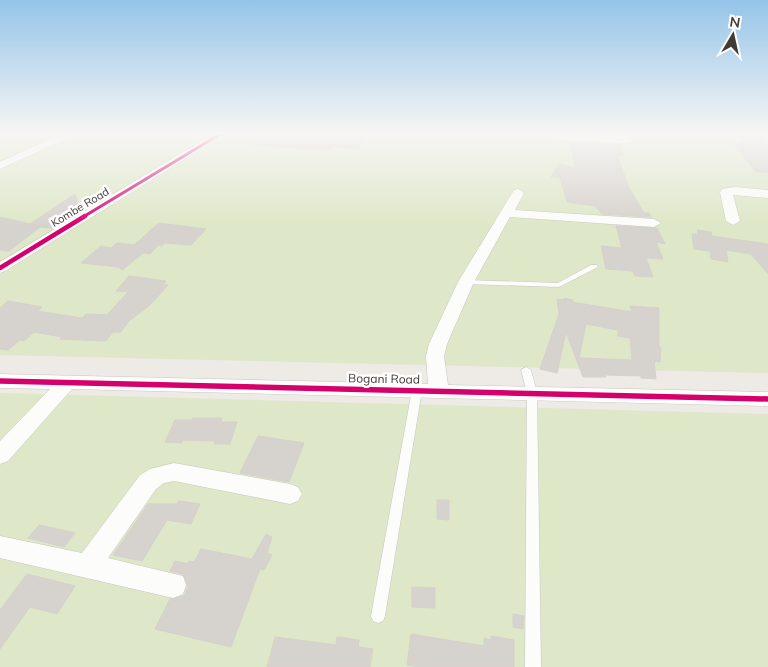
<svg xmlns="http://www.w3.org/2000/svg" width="768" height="667" viewBox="0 0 768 667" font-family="Mulish,sans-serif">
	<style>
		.green { fill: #dee7c7 }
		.building { fill: #d6d2cd; stroke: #d6d1cc; fill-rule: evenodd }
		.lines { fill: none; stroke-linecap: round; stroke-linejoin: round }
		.lane-casing { stroke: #cac6c2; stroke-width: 1 }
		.street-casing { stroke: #cac6c2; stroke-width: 1 }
		.lane { fill: #fcfcfb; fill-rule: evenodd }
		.street { fill: #fcfcfb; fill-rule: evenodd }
		.cycleway-far2-casing { stroke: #fff; stroke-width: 5 }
		.cycleway-far1-casing { stroke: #fff; stroke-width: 7 }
		.cycleway-casing { stroke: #fff; stroke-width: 9 }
		.cycleway-far2 { stroke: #d6006c; stroke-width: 3 }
		.cycleway-far1 { stroke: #d6006c; stroke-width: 4.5 }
		.cycleway { stroke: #d6006c; stroke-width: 5.5 }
		.labels { text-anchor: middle; stroke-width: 5; stroke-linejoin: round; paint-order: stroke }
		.far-street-label { font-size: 11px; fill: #423b34; stroke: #fff }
		.street-label { font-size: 12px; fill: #423b34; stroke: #fff }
	</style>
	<rect width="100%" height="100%" fill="#eeeae6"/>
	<path class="green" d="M0,133h768v240l-768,-18z
		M0,393l768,21v253h-768z"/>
	<path class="building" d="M269,133h103l-15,16 -24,-3 -3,4 -77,-5z
		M734,133h21l13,11v29l-12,-1 -24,-30h12z
		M571,142l49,3 3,11h-5l10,30 16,27h5l2,4 -49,-3 -7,-8 -28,-4 -7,-24 -9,-1 8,-13 16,4z
		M75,194l5,18 -28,16 -12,-1 -31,24 -9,-1v-33l30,7z
		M159,223l47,6 -15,16 -26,-2 -3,3 -4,-1 -8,9 -7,-1 -21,17 -3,-3 -38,-4 20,-17 10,2 6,-5 17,2z
		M616,226l41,2 8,16 -9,-2 7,17 -17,-1 7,19 -18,-1 -2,-5 -27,-2 -5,-23 21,2z
		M697,230l14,2 1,4 56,8v30l-17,-20 -25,-4 2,12 -17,-3 -1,-8 -16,-2 -2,-15h6z
		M129,276l37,5 -3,3 5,1 -19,21 -20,15 -8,11h-8l-7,9 -46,-2 2,-2 -28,-5 -10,9 -4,-1 -12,10 -8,-1v-41l8,-7 34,6 -5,4 45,7 4,-4 21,1 21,-23 -12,-1z
		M564,298l9,2 -1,2 60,10 -2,-6 29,2v39h2l-1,15 -6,-1 2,18 -15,-1v-2l-36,-1 1,2h-23l-17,-45 -9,41 -17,-4 19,-55 -2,-15 7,1zM586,324l32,6v6l12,2 2,22 -53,-2z
		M193,418h29l-1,4h16l-7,22h-16l1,-3 -32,-1 -1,3 -17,-1 10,-22h17z
		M258,436l46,7 -15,39 -49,-9z
		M437,500h12v20l-12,-1z
		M179,501l21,3 -9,20 -24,-4 -25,41 -29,-6 35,-51h29z
		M39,525l36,8 -11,14 -36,-9z
		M266,534l6,3 -5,16 5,2 -8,15 -4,-1 -29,78 -76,-18 15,-30 14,-3 4,-10 -5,-12 -13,-3 5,-10 13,3 1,-3 5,1 7,-13 51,10z
		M27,574l48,12 -18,28 -27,-7 -30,42v-39z
		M412,587l23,1v20l-23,-1z
		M513,614l11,2 -1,13 -10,-2z
		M411,634l73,12v-8l7,2v-4l23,4v27h-93l-14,-2z
		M275,637l61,8 1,-8 22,3 -1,7 15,2 -3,18h-103z"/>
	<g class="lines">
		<defs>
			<path id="lane" d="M591,265h6l1,2 -39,20 -93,-3 -4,-2 4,-2 92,3z
				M526,367l5,3 6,23 4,274h-16l2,-274 -6,-23z
				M417,387l3,1 2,2 -37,226 -2,5 -5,2 -5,-2 -2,-5 41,-226 2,-2z"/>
			<path id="street" d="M63,133l5,3 -1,2 -67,31v-7z
				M215,133h12l-222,138 -5,2v-11z
				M547,133l81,4 5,3 -5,3 -69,-3 -10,-3z
				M735,187l33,3v8l-35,-3 7,26 -7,4 -7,-4 -6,-29 2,-3z
				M518,189l6,4 -9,17 139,9 7,4 -7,4 -144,-10 -36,65 -27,62 -3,12 4,29 320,7v14l-696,-17 -64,72 -8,3v-23l50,-52 -50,-1v-14l428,10 -2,-28 3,-12 29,-62 56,-92z
				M174,463l116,21 8,3 4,7 -4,7 -8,3 -116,-23 -10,2 -8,6 -48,69 75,18 3,9 -3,9 -10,4 -173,-40v-22l82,17 58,-78 10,-6z"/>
		</defs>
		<use href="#lane" class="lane-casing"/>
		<use href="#street" class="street-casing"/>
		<use href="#lane" class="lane"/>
		<use href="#street" class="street"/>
		<defs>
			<path id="cycleway-far2" d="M83,217l139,-84"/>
			<path id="cycleway-far1" d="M0,268l85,-52"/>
			<path id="cycleway" d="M0,381l768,18"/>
		</defs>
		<use href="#cycleway-far2" class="cycleway-far2-casing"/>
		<use href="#cycleway-far1" class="cycleway-far1-casing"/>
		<use href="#cycleway" class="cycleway-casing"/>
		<use href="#cycleway-far2" class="cycleway-far2"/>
		<use href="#cycleway-far1" class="cycleway-far1"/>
		<use href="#cycleway" class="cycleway"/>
	</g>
	<linearGradient id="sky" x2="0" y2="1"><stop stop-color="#95c4e9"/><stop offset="0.59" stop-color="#f7f6f4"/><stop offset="1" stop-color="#f7f6f4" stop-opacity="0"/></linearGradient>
	<rect width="768" height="226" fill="url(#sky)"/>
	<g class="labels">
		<g class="far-street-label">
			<text transform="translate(80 207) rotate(-31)" y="4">Kombe Road</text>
		</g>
		<g class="street-label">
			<text transform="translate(384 379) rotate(1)" y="4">Bogani Road</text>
		</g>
	</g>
	<g transform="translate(733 35) rotate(9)" stroke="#ffffff" stroke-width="4" paint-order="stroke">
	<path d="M0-4L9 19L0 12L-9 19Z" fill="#423b34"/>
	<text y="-8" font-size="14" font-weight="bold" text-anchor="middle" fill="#423b34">N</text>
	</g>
</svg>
